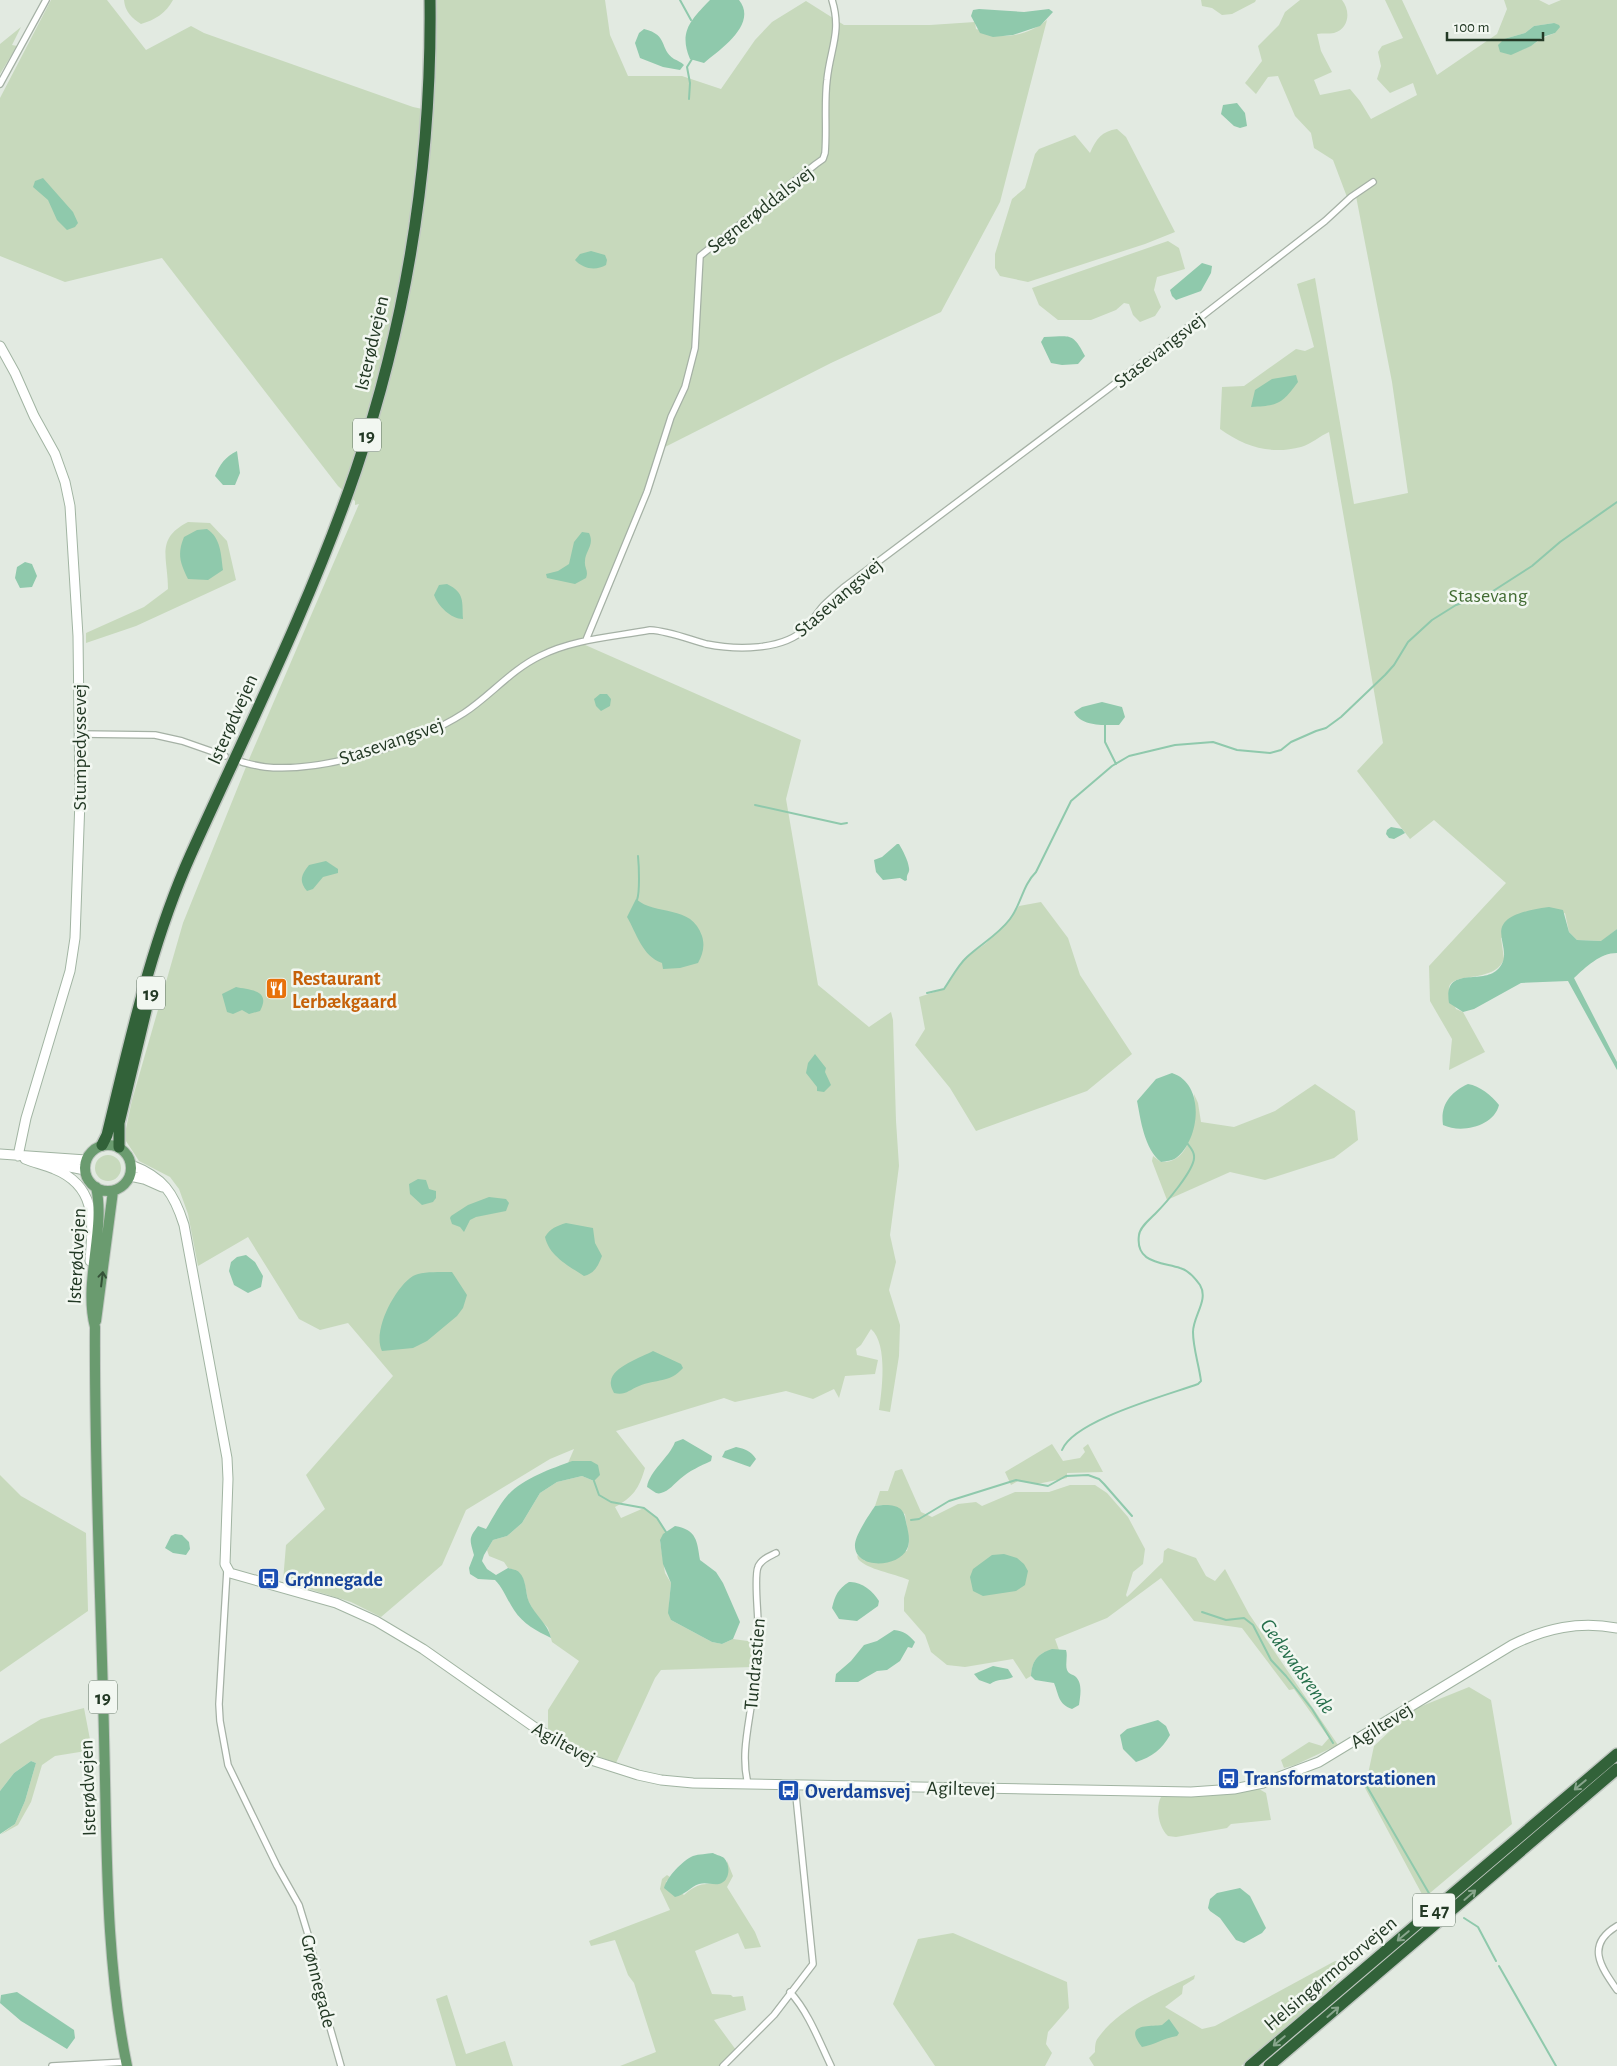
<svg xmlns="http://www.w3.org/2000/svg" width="1617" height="2066" viewBox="0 0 1617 2066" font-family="'Alegreya Sans',sans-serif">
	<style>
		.green { fill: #c7d9bc; fill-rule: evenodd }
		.water { fill: #8fc9ac }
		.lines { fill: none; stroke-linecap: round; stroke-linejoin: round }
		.stream { stroke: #8fc9ac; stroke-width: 2 }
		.street-casing { stroke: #a5b1a5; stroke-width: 8 }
		.secondary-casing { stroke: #a1b4a2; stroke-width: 11 }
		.primary-casing { stroke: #c1c8c2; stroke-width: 12 }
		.highway-casing { stroke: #c1c8c2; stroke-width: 14 }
		.street { stroke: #fff; stroke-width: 5.5 }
		.secondary { stroke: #fff; stroke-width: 9 }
		.primary { stroke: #6a9b6f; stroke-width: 10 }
		.highway { stroke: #326239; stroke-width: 11 }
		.oneway { stroke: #355238 }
		.oneway2 { stroke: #88a58c }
		.labels { text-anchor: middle; stroke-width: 5; stroke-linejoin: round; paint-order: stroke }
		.shield { fill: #f2f7f1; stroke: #617262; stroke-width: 1 }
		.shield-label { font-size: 19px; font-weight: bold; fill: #233925 }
		.street-label { font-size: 20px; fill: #233925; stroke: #f2f7f1 }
		.park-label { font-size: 20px; fill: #416b32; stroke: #f2f7f1 }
		.food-label { font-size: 20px; font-weight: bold; fill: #c56008; stroke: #f2f7f1; text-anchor: start }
		.transit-label { font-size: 20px; font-weight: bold; fill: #164399; stroke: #f2f7f1; text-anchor: start }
		.water-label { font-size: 21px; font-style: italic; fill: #246e4a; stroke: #f2f7f1 }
	</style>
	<rect width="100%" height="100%" fill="#e2eae1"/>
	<path class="green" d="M51,0h56l39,50 45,-24 13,7 209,74 19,4 5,-76 -1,-35h169l5,35 18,41h54l39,13 34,-49 17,-18 34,-21 38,24h86l45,-3 1,7c7,2 16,6 23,7 16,1 35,-5 48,-16l-47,182 -59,110 -110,51 -168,85 -80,196 218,96 -15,59 32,186 51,42 22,-15 2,8 3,101 3,45 -9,69 6,27 -7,28 11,35 -1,31 -9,56 -11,-2c3,-21 9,-66 -8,-81l-10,16 -5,4 1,6 21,5 -3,14 -30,2 -6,22 -5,-9 -21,10 -27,-8 -51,11 -11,-4 -108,33 29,37c-6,21 -12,29 -30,39l6,11 23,-10 13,10 9,14 -6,10 1,5 4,26 6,10 -2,20 2,17 41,22 10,2 11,-5 22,3 -3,25 -91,3 -6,8 -39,85 -40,-15 -28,-19v-19l31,-49 -27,-19 -4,-14 -13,-14 -7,-14 -4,-19 -5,-9 -11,-4 -4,-6 -15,-6 -2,-6 6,-10 14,-4 15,-13 18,-30 17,-11 25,-6 12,5 -21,-20 -5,2 6,-14 -24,10 -84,51 -24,55 -61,52 -30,-15 -68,-21 3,-36 39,-36 -19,-34 87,-99 -45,-53 -28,7 -21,-11 -51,-82 -50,29 -10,-52 -9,-25 -9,-12 -31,-16 -15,-23 8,-38 51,-177 67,-166 109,-253 -4,1v-4l-17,-15 -176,-228 -97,24 -65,-26v-158z
		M124,0h49c-7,13 -18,20 -32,24 -9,-6 -16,-12 -17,-24z
		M1201,0h55l-1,2 -23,12 -10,1 -10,-7 -10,-2z
		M1300,0h42c9,11 7,29 -8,33 -5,1 -12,0 -17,1l4,17 11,21 -18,8 6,15 30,-6 10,12 11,18 46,-24 -4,-12 -23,10 -13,-14 4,-13 -3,-14 4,-6 21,-8 -18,-38h17l35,75 60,-41 10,-25 -3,-9h35l10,5 12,-5h56v929l-15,12 -25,-1 -8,-8 -4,-19 -64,25 3,21c-10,26 -56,11 -55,31 0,6 5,14 7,19l7,3 22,40 -36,18 3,-31 -22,-38 -1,-35 77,-83 -72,-63 -24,19 -53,-68 26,-28 -54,-311c-9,4 -18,12 -28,15 -30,8 -56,0 -81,-18l2,-42 22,-1 52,-37 9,2 9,-4 -17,-63 18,-6 39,226 54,-11 -16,-111 -37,-191 -8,6 -14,-37 -19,-12 -3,-15 -16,-17 -17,-40 -10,1 -12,17 -11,-11 17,-22 -4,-15 21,-21 6,-13zM1554,23l1,10c-15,5 -24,15 -38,18l-13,-12 21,-6 9,-7z
		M21,27l-9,18 5,1 -17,28v-30z
		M1117,129l9,8 49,95 -30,12 -117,38 -28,-6 -5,-8v-14l17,-55 13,-11 10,-34 4,-5 36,-14 15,18c6,-14 12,-22 27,-24z
		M1168,241l11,7 6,21 -28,8 -3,13 7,17 -6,9 -15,6 -7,-7 -4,-11 -5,-1 -8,7 -25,10h-33l-19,-15 -7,-17z
		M188,522l22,1 17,18 9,39 -100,46 -50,17v-10l58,-26 24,-18c0,-32 -13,-50 20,-67z
		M1041,902l27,36 12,37 52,79 -45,37 -111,40 -26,-43 -35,-43 10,-16 -6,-32 25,-8 21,-31 20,-14 24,-24 10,-14z
		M1315,1084l40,27 3,29 -24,18 -69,22 -35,-8 -63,28 -15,-39 1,-5 8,6c3,0 8,0 12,-2 20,-8 23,-47 21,-66l4,9 3,19 33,5 41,-16z
		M95 1168a13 13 0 1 1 26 0a13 13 0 1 1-26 0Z
		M1052,1444l11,17 17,-3 5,-6 -2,-4 5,-4 15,28 -36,1v5l-30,6 -19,-3 -7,4 -6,-13z
		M902,1469l19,43 11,5 26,-13 18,-2 6,4 33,-14h34l21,-7h25l12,8 21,24 17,32 -2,15 -10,8 -7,23 1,2 36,-35 1,-11 4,-3 28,10 10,18 9,5 10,-12 24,45 89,131 -43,20 -11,3 -3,-8 28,-18 13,4 7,-8 -35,-49 -5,1 -47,-62 -48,-7 -33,-43 -54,40 -52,21 4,11c-17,-1 -27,8 -28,26l-5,3 -13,-20 -48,8 -18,-2 -16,-13 -6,-17 -21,-24v-13l5,-18c-16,-7 -41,-10 -51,-21l-1,-4 8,6 42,-10 2,-8 -4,-29 -22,-9 -8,1 5,-15h8l7,-20z
		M0,1475l21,21 65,37 2,78 -88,61z
		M1469,1687l22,13 21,124 -88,74 -59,-110 9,-42 38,-36z
		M84,1708l8,42 -37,6 -13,9 -11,37 -13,23 -18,10 15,-11 10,-23 11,-38 -5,-2 -17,12 -14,18v-47l41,-25z
		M1259,1789l7,4 5,27 -40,4 -4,4 -51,9 -8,-1c-9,-8 -13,-28 -7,-39l66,-3z
		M727,1861l6,15 -6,11 28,45 6,15 -16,2 -7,-16 -43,18 17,43 19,1 2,2 10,-1 3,14 -32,10 22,30 -16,16h-100l36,-14 -22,-69 -6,-8 -13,-35 -24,6 -2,-5 81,-31 -10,-21 2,-10 5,-4 3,2 -4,5 18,13c20,-18 26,-6 43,-17z
		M953,1933l114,49 2,26 -21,24 -2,12 6,9 -7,13h-110l-42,-62 25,-65z
		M1335,1961l15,4 -24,29 -85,72h-147l-5,-8 6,-6c0,-4 0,-11 3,-14 22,-31 65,-48 97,-63l-1,4 -11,7 -1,8 -17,13 37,22 13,-3z
		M447,1995l19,59 39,-13 8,25h-57l-20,-67z"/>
	<path class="water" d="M710,0h29c19,24 -18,49 -35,63l-14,-4c-12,-28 2,-40 20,-59z
		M979,9l45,3 25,-3 4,3 -13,14 -27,9 -20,2 -13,-4 -9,-17 2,-6z
		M1554,23l5,2 1,2 -5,6 -12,4 -12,9 -20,9 -11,-3 -2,-7 6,-6 21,-6 9,-7z
		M644,29c25,6 15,20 30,30 4,2 7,3 10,6l-4,5 -17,-3 -23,-9 -5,-15 4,-10z
		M1237,103l8,10 2,13 -7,2 -6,-2 -13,-12 2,-9z
		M43,178l30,34 5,11 -3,4 -8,3 -10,-10 -9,-20 -15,-13 2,-6z
		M591,251l14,4 2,5 -1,5c-10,6 -23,4 -31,-5l5,-6z
		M1202,263l10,3 -1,7 -10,18 -25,9 -4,-4 -2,-6z
		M1044,337c26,0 28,-6 41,19l-7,8 -16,1 -11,-2 -10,-21z
		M1296,375l2,7c-16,22 -20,24 -47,25l4,-17 17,-11z
		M237,451l3,22 -5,12h-12l-8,-9c5,-12 10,-19 22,-25z
		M207,529c14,9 14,26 16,41l-15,10 -20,-1c-8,-16 -11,-25 -4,-42l13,-7z
		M582,532l7,1c6,12 -4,18 -4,28 -1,7 4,10 1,17l-11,6 -28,-6 -1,-4 12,-3 11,-7 5,-22z
		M25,562l7,2 5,12 -5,11 -12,1 -5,-10 2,-11z
		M447,584c18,9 15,17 16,35 -12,0 -25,-13 -29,-24l5,-10z
		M600,694h7l4,5 -1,7 -9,5 -5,-5 -2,-7z
		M1102,702l20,5 3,10 -6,8c-14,0 -38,2 -45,-13l8,-5z
		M1391,827l11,2 3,4 -11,6 -5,-1 -3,-4 1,-4z
		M897,844h2c4,7 9,16 10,24 1,5 -3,6 -2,12l-2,1 -5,-3 -17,2 -7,-8 -2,-12 8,-3z
		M326,861l12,8v4l-15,4 -10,12 -6,2c-9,-10 -5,-17 2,-26z
		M636,899c19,17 56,5 66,37 3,10 1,18 -4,27l-18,5 -17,1 -1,-6c-20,-7 -25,-29 -35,-46z
		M1549,907l14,3 6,22 8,8 24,1 16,-12v24c-17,0 -31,14 -43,25l43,84v8l-49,-89 -47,2 -47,26 -11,3 -14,-9c-6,-38 32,-18 48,-33 25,-23 -31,-52 52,-63z
		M236,987c12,3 36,2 24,24l-11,3 -7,-4 -9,4 -6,-2 -5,-18z
		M815,1054l11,14 -1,4 6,13 -7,7 -7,-1v-4l-11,-14 2,-10z
		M1172,1073c34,11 28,67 4,85 -4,3 -10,3 -15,4 -17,-14 -20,-41 -24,-61l19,-22z
		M1468,1084c12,2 23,11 31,21 -5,21 -37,29 -56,20 -3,-21 8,-33 25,-41z
		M418,1179l8,1 3,9 7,2v7l-3,4 -11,3 -12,-11 -1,-10z
		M489,1197l17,2 3,4 -3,8 -30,6 -6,3 -6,12 -4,-5 -8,-3 -2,-6 1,-2 17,-11z
		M566,1223l27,5 2,15 7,13c-4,10 -7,17 -18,20 -15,-10 -35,-20 -39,-39 5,-9 12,-11 21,-14z
		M246,1255l9,7 8,14 -2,11 -13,6 -14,-8 -5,-14 2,-9 6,-5z
		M452,1272l15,23 -4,13 -6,8 -30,25 -14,7 -31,3c-10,-20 13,-64 31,-75 7,-5 30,-4 39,-4z
		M653,1351l28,13 2,4c-13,15 -27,11 -44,18 -10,4 -14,10 -25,7 -2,-4 -4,-8 -3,-12 1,-14 31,-24 42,-30z
		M683,1439l29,17 -1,5c-11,5 -22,10 -31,18 -6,5 -11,12 -19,14 -5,2 -10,-4 -14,-6 3,-17 22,-29 28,-45z
		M736,1447c9,2 15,4 20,12l-6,8 -28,-10 3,-6z
		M572,1461h19l7,4 2,10 -6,6 -12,-5 -25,6 -17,11 -18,30 -15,13 -14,4 -9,15 -2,6 5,8 9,6 12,-7c4,1 9,2 11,4 8,8 6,21 10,30 6,13 19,22 22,36 -14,-7 -28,-14 -37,-28 -7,-10 -10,-21 -19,-30l-17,-1 -8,-5 -1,-6 5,-13c-4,-15 -6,-16 4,-29l8,3c7,-11 13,-24 21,-33 16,-18 44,-27 65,-35z
		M883,1505c14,0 21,2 23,17 2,9 5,19 1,27 -8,19 -54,21 -52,-5 1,-10 14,-29 20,-38z
		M675,1526c22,4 22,15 25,34l16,12 7,11 17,39 -7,17 -11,5 -10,-2 -41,-22 -3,-7 3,-30 -8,-19 -3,-24 3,-6z
		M175,1534l7,1 7,7 1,7 -4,6 -13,-2 -8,-5 6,-12z
		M1004,1554l13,4 7,6 4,7 -3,14 -9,6 -33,5 -10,-5 -3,-14 3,-8 19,-14z
		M849,1582c12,-1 24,9 30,19l-1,5 -21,15 -18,-2 -7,-11c3,-13 6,-19 17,-26z
		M894,1630c10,1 14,4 21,12l-3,6 -4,-1 -8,14 -13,9 -10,1 -19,11h-23l1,-8 15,-13 13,-16 13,-4z
		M1052,1649l14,1c2,6 -1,14 1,20 2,5 6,4 9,7 7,7 4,20 3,28l-7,4c-14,-5 -13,-14 -18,-26l-19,-3 -4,-4c1,-15 6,-22 21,-27z
		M993,1666l15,3 5,8c-8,4 -15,1 -23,7l-11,-4 -5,-6z
		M1158,1720l8,6 4,9c-8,14 -18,22 -34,27l-13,-13 -3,-14 7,-6z
		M31,1761l5,2 -11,38 -10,23 -15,10v-43l14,-18z
		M713,1853c3,2 9,3 11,5 7,7 6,24 -5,26 -7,1 -13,-2 -20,0 -9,3 -14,11 -24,13l-11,-9c3,-11 18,-27 29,-32 6,-2 14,-2 20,-3z
		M1240,1888l10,8 16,32 -4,5 -18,10 -8,-3 -16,-22 -10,-7 -2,-3 2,-9 7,-6z
		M17,1992l57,38 1,8 -8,11 -46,-28 -21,-18 1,-8z
		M1169,2019l10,14 -2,3c-13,2 -23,9 -35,11 -19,-24 6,-20 20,-22z"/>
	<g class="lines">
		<path class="stream" d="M680,0l11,20
			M689,99l1,-16 -3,-16 5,-8
			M1105,725v17l11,22
			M755,805l86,19 6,-1
			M637,900c3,-8 2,-34 1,-44
			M927,993l17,-4c7,-10 14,-24 23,-32 14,-13 31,-22 43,-38 12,-16 12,-33 26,-47l35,-71 41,-35 17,-10 46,-11 38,-3 24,8 33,3 11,-3 10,-8 25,-11 10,-3 15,-11 44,-42 9,-10 14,-23 24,-22 24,-15 34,-12 42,-27 28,-24 57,-40
			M1062,1450c12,-30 106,-55 136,-66l3,-3c-2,-16 -8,-33 -8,-49 0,-16 16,-32 7,-47 -5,-7 -12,-15 -20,-17 -19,-6 -45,-5 -41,-33 1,-8 10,-15 16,-21 9,-9 41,-45 39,-58 0,-5 -4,-9 -7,-13
			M594,1481l5,14 12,7 33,6 13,10 9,14
			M911,1520l8,-1 30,-18 67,-21 32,6 18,-10 22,-1 11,4 5,5 28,32
			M1202,1612l24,8 18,-2 9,7 18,35 15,16 26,33 21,34
			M1362,1778l68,117
			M1464,1918l14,9 18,34
			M1499,1966l57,100"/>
		<defs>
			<path id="street" d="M0,84l46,-84
				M586,640l61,-148 24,-75 14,-30 10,-39 5,-92 116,-92 7,-5 2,-6c2,-24 -1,-49 2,-73 3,-31 15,-48 5,-80
				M81,734l74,1 27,6 43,15
				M242,762c8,2 15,4 23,5 56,6 151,-23 199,-54 26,-17 47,-43 76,-57 34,-17 73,-19 110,-26 19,1 38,9 56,14 30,6 77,7 100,-16 6,-7 11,-15 17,-22 6,-6 13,-12 20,-18l265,-199 217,-168 26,-24 22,-15
				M227,1570l-8,134 1,17 8,44 49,101 22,39 11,36 15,69 16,56
				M748,1784c-7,-28 0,-55 4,-84 3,-25 4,-51 6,-76 0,-13 -4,-48 0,-57 3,-8 12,-11 18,-14
				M1617,1926c-32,19 -16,41 0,64
				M790,1992c19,21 29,49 41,74
				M52,2066l74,-4
				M723,2066l51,-51 39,-51 -18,-178"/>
			<path id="secondary" d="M0,346l15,27 19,43 21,38 10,28 5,24 8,130 2,164 -5,138 -5,33 -44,147 -8,38
				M0,1154l86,6
				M25,1159c10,4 20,6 29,10 43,17 39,53 36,92
				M50,1163l35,7
				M131,1165c32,12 43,28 53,60l43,233 1,21 -3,85 5,9 106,30 40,18 47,28 114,80 51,30 50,16 23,5 32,3 498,9 43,-3 29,-6 56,-21 193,-117c34,-17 67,-24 105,-17
				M130,1176l14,3 18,8"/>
			<path id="primary" d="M85 1168a23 23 0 1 1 46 0a23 23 0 1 1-46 0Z
				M96,1187c10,43 -13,95 -1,140 -1,136 6,272 9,408 3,109 1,224 23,331
				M96,1321l17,-130"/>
			<path id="highway" d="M102,1145l5,-10c23,-94 44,-192 84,-281 57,-126 120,-252 165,-384 51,-151 76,-311 74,-470
				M119,1147v-24l29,-121
				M1250,2066l367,-312
				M1269,2066l348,-297"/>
		</defs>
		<use href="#street" class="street-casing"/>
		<use href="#secondary" class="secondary-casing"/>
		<use href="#primary" class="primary-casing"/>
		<use href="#highway" class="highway-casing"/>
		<use href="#street" class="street"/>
		<use href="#secondary" class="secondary"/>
		<use href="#primary" class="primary"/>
		<use href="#highway" class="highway"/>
	</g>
	<defs><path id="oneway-shaft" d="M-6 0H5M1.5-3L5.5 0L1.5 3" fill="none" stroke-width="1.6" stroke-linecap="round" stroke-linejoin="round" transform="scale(1.25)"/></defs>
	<use class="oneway" href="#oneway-shaft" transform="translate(102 1279) rotate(-83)"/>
	<g class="oneway2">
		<use href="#oneway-shaft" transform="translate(1580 1785) rotate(140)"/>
		<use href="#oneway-shaft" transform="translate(1470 1895) rotate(-41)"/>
		<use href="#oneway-shaft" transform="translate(1403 1936) rotate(140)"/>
		<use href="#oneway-shaft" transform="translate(1333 2012) rotate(-41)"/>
		<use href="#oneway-shaft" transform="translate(1279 2041) rotate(140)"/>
	</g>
	<defs>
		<symbol id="restaurant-square" viewBox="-11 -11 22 22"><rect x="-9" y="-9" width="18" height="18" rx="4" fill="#e8710a" stroke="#f2f7f1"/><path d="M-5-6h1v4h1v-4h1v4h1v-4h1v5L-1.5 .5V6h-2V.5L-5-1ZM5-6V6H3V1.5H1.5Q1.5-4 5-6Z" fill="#fff"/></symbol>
		<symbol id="bus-square" viewBox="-11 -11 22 22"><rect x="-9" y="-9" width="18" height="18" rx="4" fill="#1a4fb4" stroke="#f2f7f1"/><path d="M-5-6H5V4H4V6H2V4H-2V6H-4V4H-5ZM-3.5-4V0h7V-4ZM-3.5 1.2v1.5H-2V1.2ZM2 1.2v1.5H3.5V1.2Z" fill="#fff"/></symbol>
	</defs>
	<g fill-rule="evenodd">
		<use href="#restaurant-square" x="264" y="976" width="25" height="25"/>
		<use href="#bus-square" x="256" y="1566" width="25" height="25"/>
		<use href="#bus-square" x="1216" y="1766" width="25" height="25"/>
		<use href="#bus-square" x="776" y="1778" width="25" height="25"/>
	</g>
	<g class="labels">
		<g class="shield">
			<rect x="353" y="418.5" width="28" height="33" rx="4"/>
			<rect x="137" y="976.5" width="28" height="33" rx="4"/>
			<rect x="89" y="1680.5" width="28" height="33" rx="4"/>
			<rect x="1413" y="1893.5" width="42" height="33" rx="4"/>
		</g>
		<g class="shield-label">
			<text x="367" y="442">19</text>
			<text x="151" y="1000">19</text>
			<text x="103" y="1704">19</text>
			<text x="1434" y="1917">E 47</text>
		</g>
		<g class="street-label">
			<text transform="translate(760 209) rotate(-38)" y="7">Segnerøddalsvej</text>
			<text transform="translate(371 343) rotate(-77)" y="7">Isterødvejen</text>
			<text transform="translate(1159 350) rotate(-38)" y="7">Stasevangsvej</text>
			<text transform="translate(838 597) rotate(-41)" y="7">Stasevangsvej</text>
			<text transform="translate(232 719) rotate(-66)" y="7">Isterødvejen</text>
			<text transform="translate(391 741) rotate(-19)" y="7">Stasevangsvej</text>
			<text transform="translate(79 747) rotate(-90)" y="7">Stumpedyssevej</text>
			<text transform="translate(76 1256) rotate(-87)" y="7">Isterødvejen</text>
			<text transform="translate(754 1664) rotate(-85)" y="7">Tundrastien</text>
			<text transform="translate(1381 1725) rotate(-32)" y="7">Agiltevej</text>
			<text transform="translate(564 1743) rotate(29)" y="7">Agiltevej</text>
			<text transform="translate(87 1788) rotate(-92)" y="7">Isterødvejen</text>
			<text transform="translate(961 1788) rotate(1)" y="7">Agiltevej</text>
			<text transform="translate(1330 1973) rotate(-40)" y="7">Helsingørmotorvejen</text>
			<text transform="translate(319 1981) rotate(76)" y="7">Grønnegade</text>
		</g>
		<g class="park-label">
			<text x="1488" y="602">Stasevang</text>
		</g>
		<g class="food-label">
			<text x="292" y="985">Restaurant<tspan x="292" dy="23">Lerbækgaard</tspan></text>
		</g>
		<g class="transit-label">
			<text x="285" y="1586">Grønnegade</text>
			<text x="1244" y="1785">Transformatorstationen</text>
			<text x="805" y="1798">Overdamsvej</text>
		</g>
		<g class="water-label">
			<text transform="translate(1298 1666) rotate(54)" y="7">Gedevadsrende</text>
		</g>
	</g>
	<path d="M1447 32v8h96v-8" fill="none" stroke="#233925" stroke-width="2.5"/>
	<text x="1454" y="32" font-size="15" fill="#233925" stroke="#f2f7f1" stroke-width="4" paint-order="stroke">100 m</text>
</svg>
